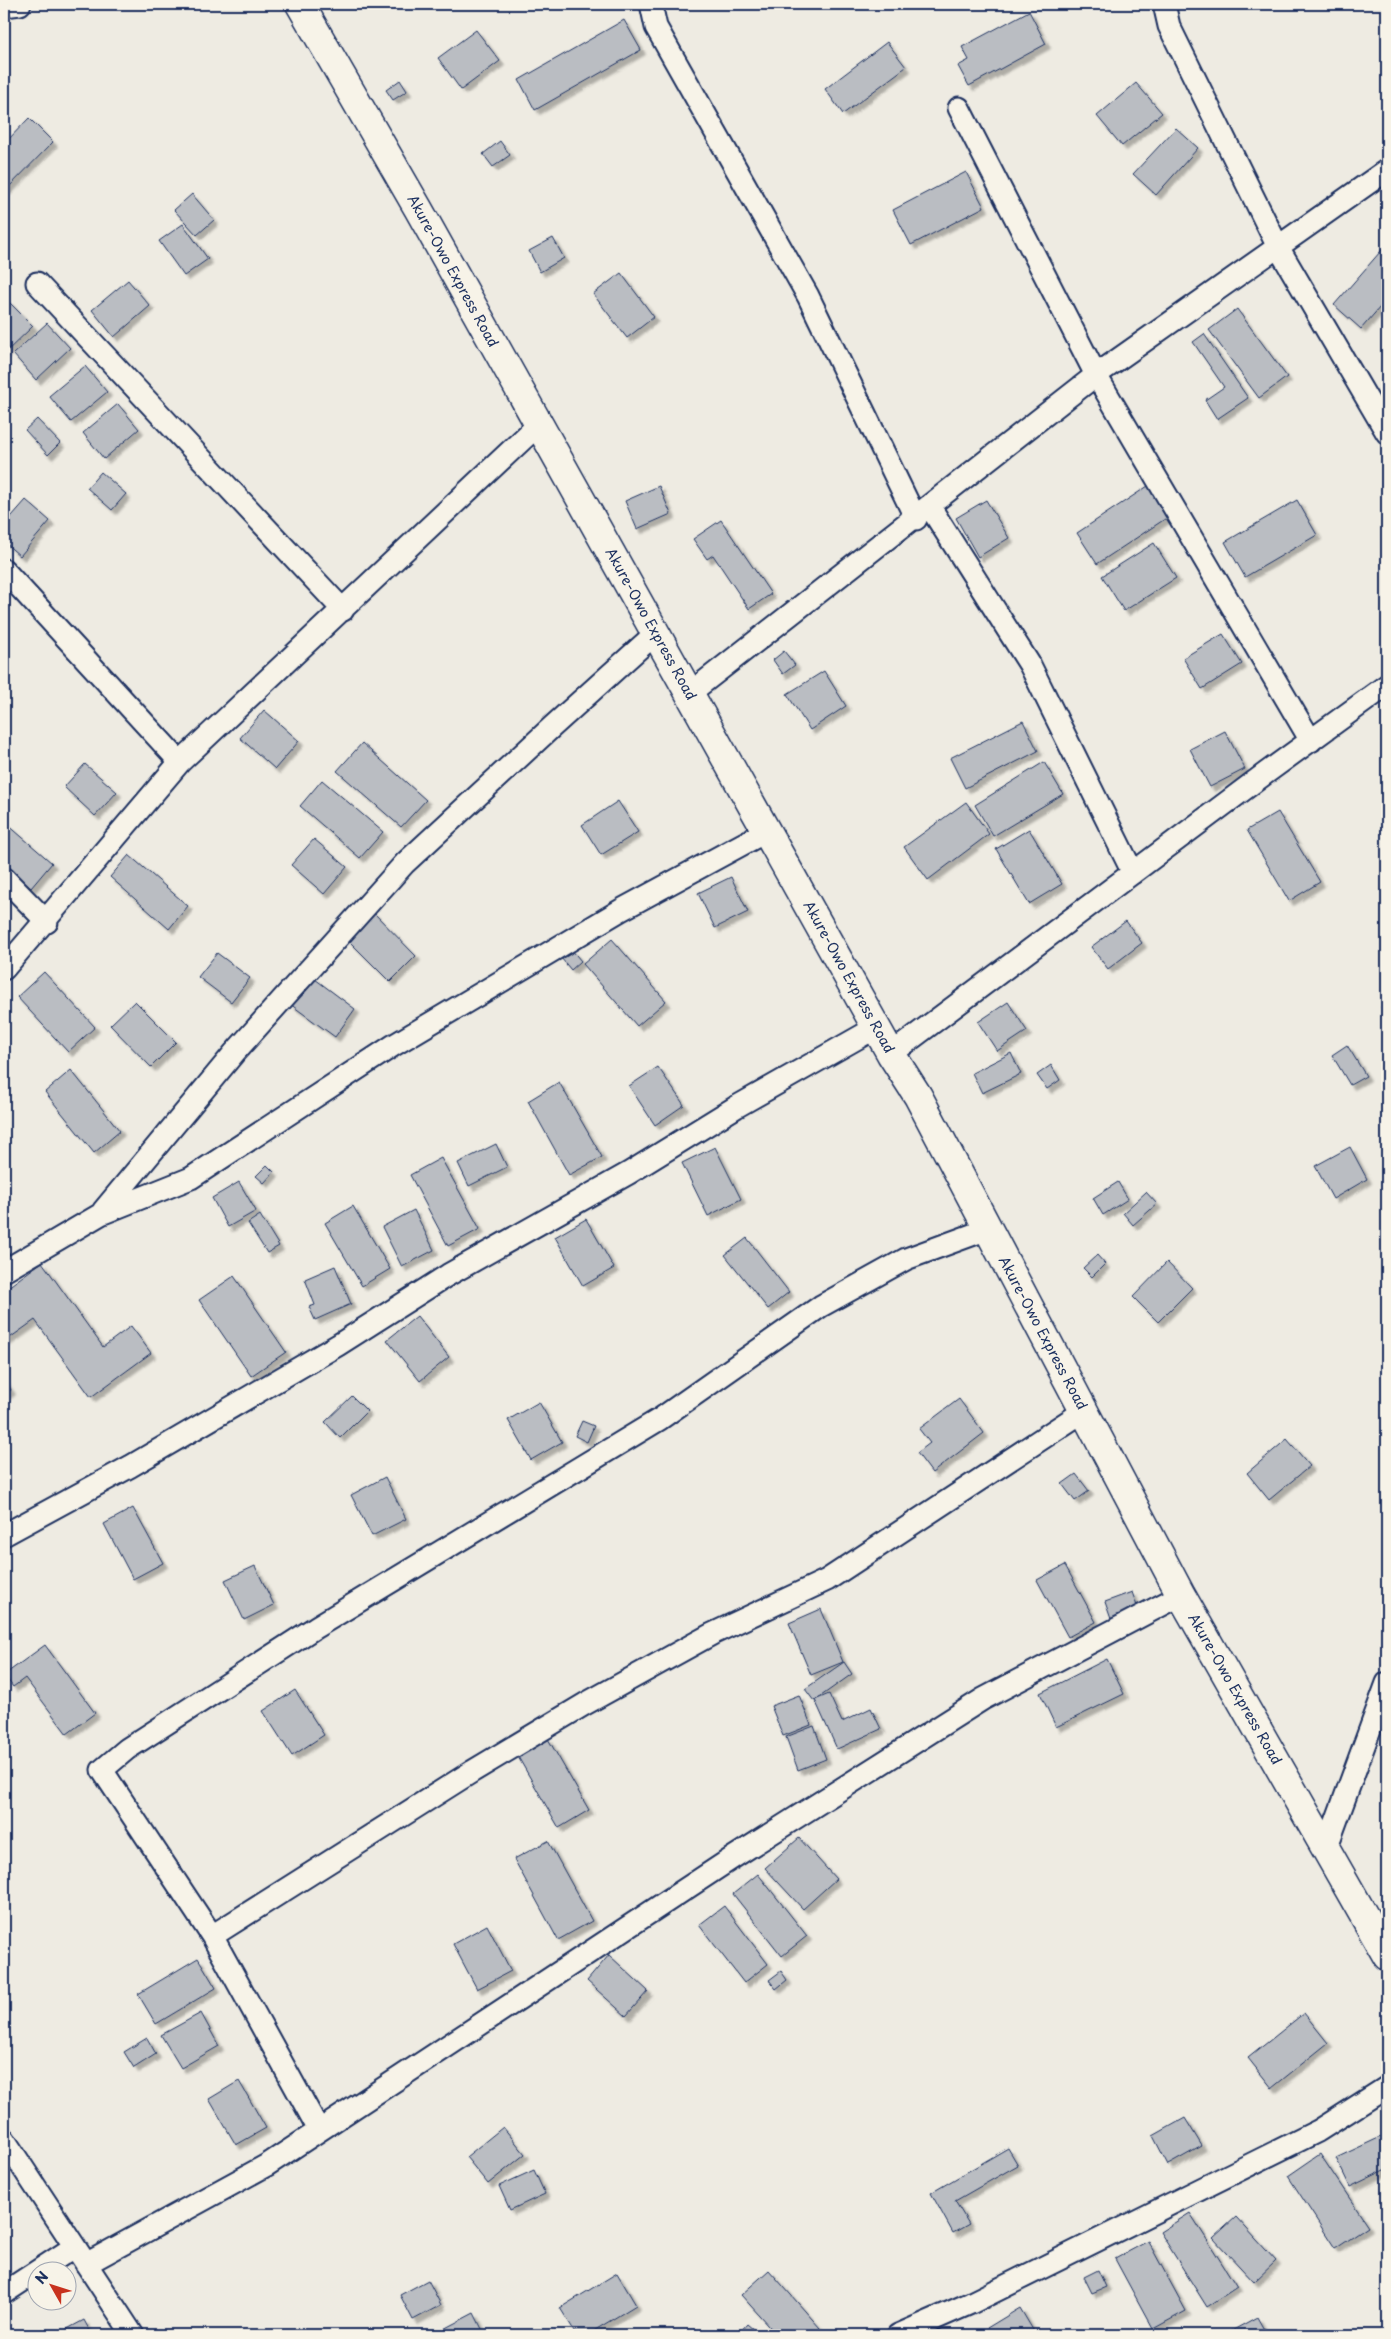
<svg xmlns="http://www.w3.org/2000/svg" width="1391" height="2339" viewBox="0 0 1391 2339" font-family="'Playpen Sans',sans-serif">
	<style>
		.building { fill: #babdc2; stroke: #1b2f5e; filter: url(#shadow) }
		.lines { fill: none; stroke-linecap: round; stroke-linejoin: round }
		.minor-casing { stroke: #1b2f5e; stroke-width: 25 }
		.highway-casing { stroke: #1b2f5e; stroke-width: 31 }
		.minor { stroke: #f7f3e8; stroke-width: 21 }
		.highway { stroke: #f7f3e8; stroke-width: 28 }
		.labels { text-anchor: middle; stroke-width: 5; stroke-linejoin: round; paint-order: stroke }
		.street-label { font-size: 14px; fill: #1b2f5e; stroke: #f7f3e8 }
	</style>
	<defs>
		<filter id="shadow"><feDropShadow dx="4.5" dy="4.5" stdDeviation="1" flood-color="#0004"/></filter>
	</defs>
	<rect width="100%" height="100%" fill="#eeebe2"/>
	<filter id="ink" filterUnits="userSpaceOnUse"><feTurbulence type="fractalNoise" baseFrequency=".02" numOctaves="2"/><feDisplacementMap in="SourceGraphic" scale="10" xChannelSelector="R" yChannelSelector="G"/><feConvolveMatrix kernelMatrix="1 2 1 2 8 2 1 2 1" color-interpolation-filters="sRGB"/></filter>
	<g filter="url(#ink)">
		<path class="building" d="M1029,11l17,33 -77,42 -11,-20 11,-6 -7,-13z
			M624,20l17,30 -106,60 -16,-30z
			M476,30l24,31 -39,29 -23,-32z
			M887,42l19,25 -63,47 -18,-25z
			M400,80l7,11 -14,9 -7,-10z
			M1136,83l26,30 -40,33 -25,-30z
			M29,118l24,24 -49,50v-48z
			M1176,128l22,20 -42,47 -23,-21z
			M500,141l10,14 -17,12 -10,-13z
			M966,172l18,35 -73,38 -18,-35z
			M192,194l22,26 -17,15 -23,-25z
			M183,224l25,35 -24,17 -25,-35z
			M553,238l11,20 -24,14 -11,-21z
			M1387,244v55l-26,30 -27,-24z
			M621,273l33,44 -27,21 -34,-44z
			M128,280l22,26 -36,31 -22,-27z
			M7,300l26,26 -29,28v-51z
			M1237,309l50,68 -28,21 -50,-68z
			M47,323l23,25 -34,32 -23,-26z
			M1204,334l44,64 -31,21 -12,-19 19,-13 -31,-45z
			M85,366l22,26 -36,30 -22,-26z
			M118,404l21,25 -35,30 -21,-26z
			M37,419l23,24 -12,12 -23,-25z
			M101,472l25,22 -14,16 -25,-22z
			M1151,484l20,31 -74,49 -20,-31z
			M659,486l12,28 -34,15 -12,-28z
			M26,500l24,21 -30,35 -16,-14v-17z
			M986,500l23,38 -31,19 -22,-39z
			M1297,500l20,35 -72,42 -20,-35z
			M721,520l50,74 -22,15 -36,-54 -6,4 -14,-20z
			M1154,543l22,35 -52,33 -22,-35z
			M1223,634l19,30 -40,25 -19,-31z
			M784,651l11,14 -12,9 -10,-14z
			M824,671l22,35 -36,24 -23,-36z
			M264,710l35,31 -24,28 -35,-31z
			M1023,721l15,30 -73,37 -15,-30z
			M1225,731l20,38 -35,18 -20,-38z
			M362,743l64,57 -25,27 -64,-56z
			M1044,762l19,32 -70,42 -18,-31z
			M85,764l32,28 -22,24 -31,-29z
			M322,780l61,52 -23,26 -60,-52z
			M618,801l20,31 -37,23 -19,-30z
			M966,802l23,32 -61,46 -24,-33z
			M1278,812l42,70 -31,19 -42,-71z
			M7,824l45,39 -21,25 -27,-23v-38z
			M1029,829l33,55 -33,20 -33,-55z
			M314,839l33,28 -23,27 -33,-29z
			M129,855l59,51 -19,23 -59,-52z
			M731,877l17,35 -33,16 -17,-35z
			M372,911l44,45 -26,26 -45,-45z
			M1126,921l16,22 -34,26 -17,-22z
			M612,939l54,62 -29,25 -54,-62z
			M571,949l10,12 -10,9 -10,-12z
			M217,953l33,25 -19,24 -33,-25z
			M44,972l51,55 -27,25 -51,-55z
			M311,976l44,33 -20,28 -45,-33z
			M1384,998l3,1v10l-6,-1z
			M135,1001l41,41 -25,25 -41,-42z
			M1008,1002l19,29 -30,20 -19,-29z
			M1347,1045l19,31 -16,9 -18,-30z
			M1011,1053l10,21 -39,19 -10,-20z
			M1051,1065l9,15 -13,9 -10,-14z
			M658,1067l26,38 -29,20 -26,-39z
			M71,1070l49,61 -26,22 -49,-61z
			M559,1082l43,75 -33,18 -41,-74z
			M496,1144l11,23 -38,19 -11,-23z
			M715,1147l26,52 -33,17 -26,-53z
			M1350,1147l17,32 -34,20 -18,-33z
			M441,1158l39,71 -32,17 -38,-71z
			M267,1165l7,7 -10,11 -8,-7z
			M239,1182l17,29 -28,16 -16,-29z
			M1118,1182l10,17 -25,16 -10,-17z
			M1146,1192l11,12 -24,21 -10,-12z
			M353,1206l37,63 -28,17 -37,-63z
			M414,1210l20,40 -32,17 -20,-40z
			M260,1215l19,31 -12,7 -19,-30z
			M586,1219l28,49 -31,18 -28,-49z
			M747,1238l42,54 -21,17 -43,-54z
			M1097,1255l8,9 -13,13 -9,-9z
			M42,1262l61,85 28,-21 20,27 -60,44 -56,-77 -31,22v-52z
			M1167,1262l25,26 -34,34 -25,-25z
			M335,1266l16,38 -36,16 -6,-13 6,-2 -10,-26z
			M234,1276l52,76 -35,24 -52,-76z
			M417,1316l32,41 -29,24 -33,-41z
			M4,1380l7,10 -7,6z
			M352,1396l15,15 -27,27 -15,-16z
			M959,1399l25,34 -52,40 -15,-20 13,-10 -11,-14z
			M539,1402l23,40 -31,18 -23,-40z
			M582,1421l12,5 -7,16 -12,-6z
			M1287,1439l23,27 -41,34 -22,-27z
			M1076,1474l13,17 -14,10 -13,-17z
			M385,1477l21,42 -34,17 -21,-41z
			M133,1508l30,55 -30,16 -29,-55z
			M1065,1565l31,57 -28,15 -31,-57z
			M255,1566l19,39 -30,15 -19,-40z
			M1132,1592l6,17 -27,10 -6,-17z
			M821,1609l22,53 -32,13 -22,-52z
			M45,1645l50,68 -28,21 -42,-56 -12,9 -9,-12z
			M1107,1659l17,35 -68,33 -16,-34z
			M844,1662l8,12 -38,27 -9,-12z
			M295,1690l29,45 -32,21 -29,-45z
			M829,1694l13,28 29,-14 10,21 -44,20 -22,-49z
			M799,1695l12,30 -28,11 -12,-30z
			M814,1726l12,33 -28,11 -12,-33z
			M547,1737l42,73 -30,18 -42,-73z
			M799,1838l37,41 -33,30 -38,-41z
			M548,1841l44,80 -34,19 -44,-81z
			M758,1874l49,62 -25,20 -49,-62z
			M724,1906l44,58 -24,19 -45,-58z
			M487,1925l24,46 -34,18 -24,-45z
			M609,1955l39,36 -22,25 -39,-35z
			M198,1958l18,30 -60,36 -18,-30z
			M781,1971l6,9 -11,9 -7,-9z
			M201,2013l18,33 -38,22 -20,-33z
			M1304,2013l24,30 -56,45 -24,-30z
			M147,2038l9,16 -22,14 -10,-16z
			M239,2081l27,47 -30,17 -27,-46z
			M1185,2118l17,28 -34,19 -15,-29z
			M503,2127l22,27 -37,30 -22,-27z
			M1387,2134v35l-37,18 -14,-29z
			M1008,2148l10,17 -63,36 14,23 -16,9 -22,-40z
			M1320,2154l48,72 -33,22 -47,-72z
			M534,2170l11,24 -35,16 -11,-24z
			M1190,2213l47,74 -30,20 -47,-75z
			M1236,2217l40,44 -22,21 -41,-44z
			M1148,2241l38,70 -33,18 -38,-70z
			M769,2270l51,58 -8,7h-35l-36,-40z
			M1098,2270l8,17 -14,6 -8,-16z
			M617,2273l19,32 -49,30h-10l-17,-27z
			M428,2280l13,25 -28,15 -13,-25z
			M1020,2308l16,27h-44l-5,-7z
			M474,2313l11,22h-50l-1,-1z
			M1257,2317l10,18h-40l-1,-1z
			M84,2320l8,15h-36z
			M747,2324l13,11h-23z"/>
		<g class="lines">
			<defs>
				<path id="minor" d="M651,4l5,23 152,269 108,223
					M1164,4l5,22 109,221 109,186
					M4,6l16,-2
					M959,108l137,267 215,366
					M37,283l306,327
					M930,507l100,158 103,208
					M4,570l176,192
					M690,693l406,-318 291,-205
					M4,878l43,44
					M4,969l176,-207 359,-338
					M891,1054l375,-281 121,-88
					M103,1211l132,-159 170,-189 148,-137 103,-93
					M4,1271l97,-57 90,-36 203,-133 227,-135 146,-79
					M4,1535l127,-69 207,-121 110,-70 181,-102 107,-66 141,-80
					M1326,1849l61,-166
					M212,1936l261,-165 112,-67 127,-70 115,-54 257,-169
					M319,2130l-107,-194 -110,-166 25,-21 189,-122 344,-208 161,-113 85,-47 82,-30
					M4,2139l129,196
					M86,2264l181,-99 467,-308 249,-158 198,-104
					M4,2293l70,-46
					M898,2335l73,-32 347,-172 69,-44"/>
				<path id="highway" d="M300,4l119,206 472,844 27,42 263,499 206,361"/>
			</defs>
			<use href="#minor" class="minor-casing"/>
			<use href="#highway" class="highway-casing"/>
			<use href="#minor" class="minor"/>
			<use href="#highway" class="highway"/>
		</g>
	</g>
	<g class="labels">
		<g class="street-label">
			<text transform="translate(453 271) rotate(61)" y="5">Akure-Owo Express Road</text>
			<text transform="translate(651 624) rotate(61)" y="5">Akure-Owo Express Road</text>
			<text transform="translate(849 977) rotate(61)" y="5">Akure-Owo Express Road</text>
			<text transform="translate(1043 1333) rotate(62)" y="5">Akure-Owo Express Road</text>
			<text transform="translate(1235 1689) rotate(60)" y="5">Akure-Owo Express Road</text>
		</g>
	</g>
	<rect width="1391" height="2339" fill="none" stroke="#f7f3e8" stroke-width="20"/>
	<rect x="10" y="10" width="1371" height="2319" fill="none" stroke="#1b2f5e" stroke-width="2" filter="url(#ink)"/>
	<g transform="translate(52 2286) rotate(309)"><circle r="24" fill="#f7f3e8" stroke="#9fa5b1"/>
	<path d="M0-4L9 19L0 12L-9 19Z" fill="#c8321e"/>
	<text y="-8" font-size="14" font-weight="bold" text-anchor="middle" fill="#1b2f5e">N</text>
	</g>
</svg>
